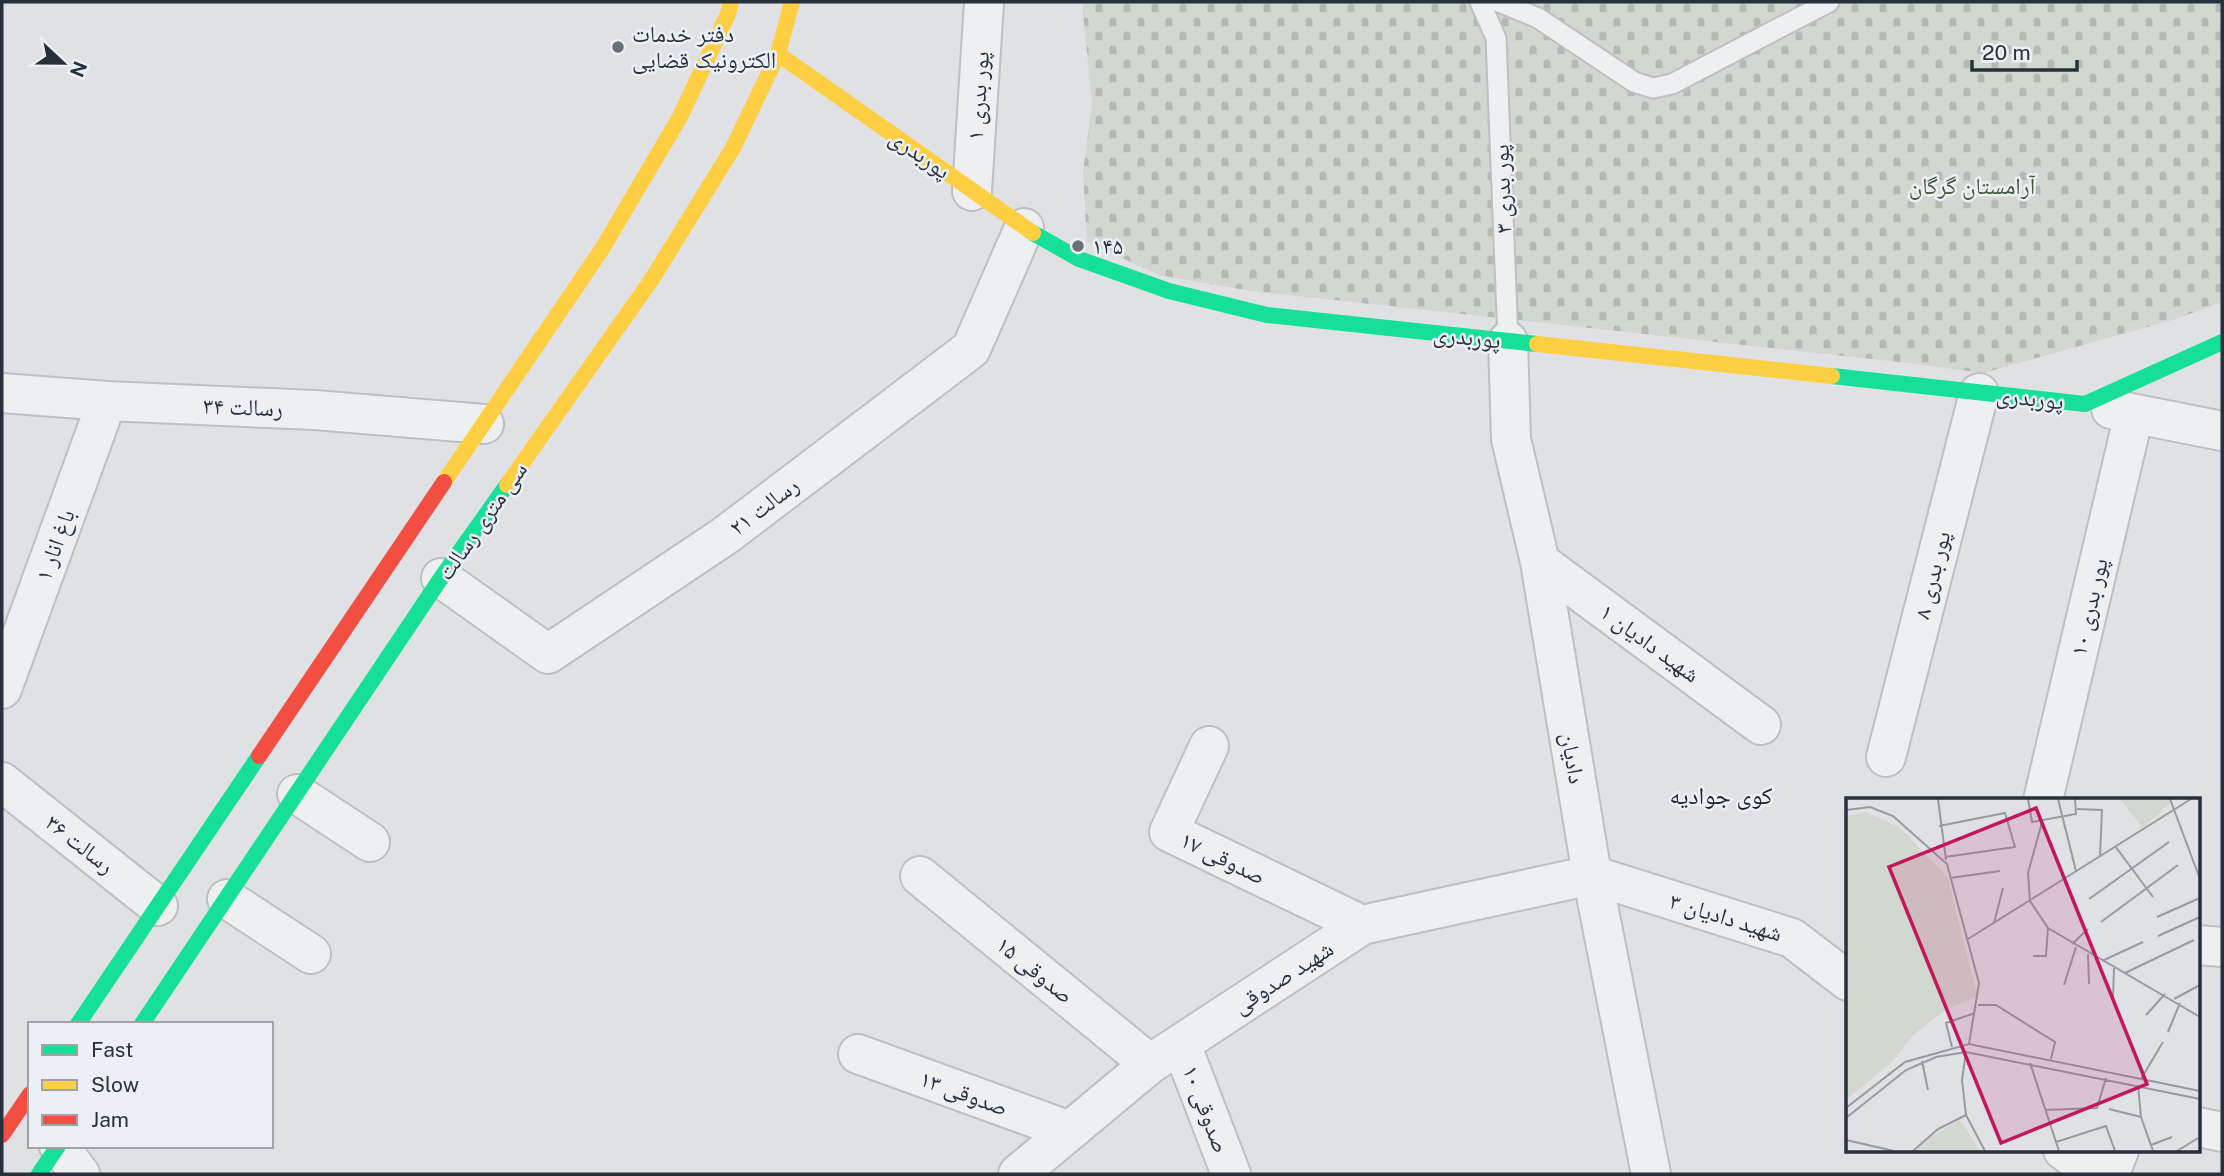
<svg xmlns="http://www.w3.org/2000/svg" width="2224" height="1176" viewBox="0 0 2224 1176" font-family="'Public Sans','Noto Naskh Arabic',sans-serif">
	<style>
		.cemetery { fill: url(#cemetery-stones) }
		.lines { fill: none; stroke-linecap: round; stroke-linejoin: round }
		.lane-casing { stroke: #bdbfc2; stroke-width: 23 }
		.street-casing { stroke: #bdbfc2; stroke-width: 42 }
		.lane { stroke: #eeeff1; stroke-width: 19 }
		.street { stroke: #eeeff1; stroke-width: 38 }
		.fast { stroke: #16e098; stroke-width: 16 }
		.slow { stroke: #ffcf43; stroke-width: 16 }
		.jam { stroke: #f24e42; stroke-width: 16 }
		.poi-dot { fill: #676f77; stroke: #ecf0f4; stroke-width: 2.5 }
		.labels { text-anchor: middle; stroke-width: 5; stroke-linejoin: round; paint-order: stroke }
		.poi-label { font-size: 23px; fill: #27313c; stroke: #ecf0f4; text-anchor: start }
		.street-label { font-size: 23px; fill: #27313c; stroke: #ecf0f4 }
		.park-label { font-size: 23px; fill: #3e5735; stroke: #ecf0f4 }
		.neighbourhood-label { font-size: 24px; fill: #19222d; stroke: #ecf0f4 }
		.inset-road { fill: none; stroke: #959ba1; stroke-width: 2 }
		.view { fill: #c2185b; fill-opacity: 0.15; stroke: #c2185b; stroke-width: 3.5 }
		.inset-edge { fill: none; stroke: #27313c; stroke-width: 3.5 }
	</style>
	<defs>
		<pattern id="cemetery-stones" width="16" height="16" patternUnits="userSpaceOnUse" patternTransform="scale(1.75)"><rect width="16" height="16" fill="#d0d8cf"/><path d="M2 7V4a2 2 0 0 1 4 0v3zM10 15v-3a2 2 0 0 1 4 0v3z" fill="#b3bab3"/></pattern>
	</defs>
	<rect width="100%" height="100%" fill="#dfe1e4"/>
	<path class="cemetery" d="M1082,2h1140v300l-46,17 -193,54 -74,-10 -658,-72 -92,-16 -72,-33 -4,-70 9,-68z"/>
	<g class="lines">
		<defs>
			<path id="lane" d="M1480,2l16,36 12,303
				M1499,2l39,16 96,64 19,6 19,-4 157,-82"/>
			<path id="street" d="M972,191l12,-189
				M1508,341l3,98 29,123 52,313 59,299
				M2,393l105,8 208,9 169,14
				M2111,409l111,22
				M1540,562l221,163
				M441,578l107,76 178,-119 245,-186 53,-121
				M2,689l105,-288
				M1209,746l-40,86 193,93
				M1886,757l93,-364
				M2,782l156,124
				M297,794l73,48
				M2043,800l91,-386
				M920,876l230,188
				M227,899l84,55
				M2198,945l24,2
				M1181,1044l50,130
				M858,1054l212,77
				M2198,1127l24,5
				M59,1146l21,28
				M2063,1150l32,24
				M1018,1174l132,-110 212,-139 230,-50 200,63 56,43
				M2110,1174l9,-24"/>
		</defs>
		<use href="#lane" class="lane-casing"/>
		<use href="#street" class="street-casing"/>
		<use href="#lane" class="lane"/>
		<use href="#street" class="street"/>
		<path class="fast" d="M1033,233l46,26 90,32 98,24 270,29
			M1832,376l253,28 137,-62
			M78,1024l181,-268
			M142,1024l299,-446 66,-93
			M39,1174l19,-28"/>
		<path class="slow" d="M778,54l255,179
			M1537,344l295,32
			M444,482l158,-233 78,-132 48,-103 3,-12
			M507,485l145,-206 81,-131 45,-94 14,-52"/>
		<path class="jam" d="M259,756l185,-274
			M2,1135l28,-41"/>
	</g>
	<g class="poi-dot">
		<circle cx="618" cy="47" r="7"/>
		<circle cx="1078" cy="246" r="7"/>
	</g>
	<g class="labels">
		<g class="poi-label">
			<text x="632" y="42">دفتر خدمات<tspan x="632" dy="26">الکترونیک قضایی</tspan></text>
			<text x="1092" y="254">۱۴۵</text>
		</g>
		<g class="street-label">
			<text transform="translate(978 96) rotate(-86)" y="8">پور بدری ۱</text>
			<text transform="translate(920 154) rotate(35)" y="8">پوربدری</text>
			<text transform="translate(1502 189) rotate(-92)" y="8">پور بدری ۳</text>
			<text transform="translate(1467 337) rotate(6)" y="8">پوربدری</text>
			<text transform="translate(2030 398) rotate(6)" y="8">پوربدری</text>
			<text transform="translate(243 407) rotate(2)" y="8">رسالت ۳۴</text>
			<text transform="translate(764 506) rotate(-37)" y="8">۲۱ رسالت</text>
			<text transform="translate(482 521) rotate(-55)" y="8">سی متری رسالت</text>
			<text transform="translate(55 545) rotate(-70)" y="8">باغ انار ۱</text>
			<text transform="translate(1932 575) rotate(-76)" y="8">پور بدری ۸</text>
			<text transform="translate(2089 607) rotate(-77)" y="8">پور بدری ۱۰</text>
			<text transform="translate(1650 643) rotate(36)" y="8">۱ شهید دادیان</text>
			<text transform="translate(1573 758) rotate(80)" y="8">دادیان</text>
			<text transform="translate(80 844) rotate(38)" y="8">رسالت ۳۶</text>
			<text transform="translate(1223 858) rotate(26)" y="8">۱۷ صدوقی</text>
			<text transform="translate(1726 917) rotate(17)" y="8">۳ شهید دادیان</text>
			<text transform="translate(1035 970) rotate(39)" y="8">۱۵ صدوقی</text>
			<text transform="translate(1283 977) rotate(-33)" y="8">شهید صدوقی</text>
			<text transform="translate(964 1093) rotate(20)" y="8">۱۳ صدوقی</text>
			<text transform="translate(1206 1109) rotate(69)" y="8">۱۰ صدوقی</text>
		</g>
		<g class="park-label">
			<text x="1972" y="194">آرامستان گرگان</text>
		</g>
		<g class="neighbourhood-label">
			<text x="1721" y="804">کوی جوادیه</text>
		</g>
	</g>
	<g transform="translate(1846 798)">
		<rect width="354" height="354" fill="#dfe1e4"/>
		<path d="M274,1h50l1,3 -28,26zM114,322l20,31h-64l15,-14z" fill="#d0d8cf"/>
		<path d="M19,14l34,15 49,51 29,118 -33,15 -31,24 -20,26 -47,39v-284z" fill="#d0d8cf"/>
		<path class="inset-road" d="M92,1l8,61M182,1l4,23 44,-8 -1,-15M212,1l18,72M324,1l30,80M231,11l25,1 -2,46M0,12l24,-3 23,9 54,48 32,119 -10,61M196,24l-14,51 2,28 18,27 152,89M93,28l66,-13 10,34 -70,10M269,48l38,51M104,80l50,-7M243,101l80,-57M311,119l43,-19M255,124l77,-57M148,125l9,-35M312,138l42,-19M122,141l223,-140M226,146l16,-15M242,156l1,30M187,158h13l2,-28M256,163l41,-19M279,175l69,-33M218,187l12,-38M267,200l1,-30M328,201l26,-14M132,207h18l59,37 -4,17M300,217l19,-21M322,234l12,-29M106,249l-6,-24 29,-10M120,254l-4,28 4,35 19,36M76,263l6,29M184,265l29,88M295,281l22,-37M292,287l3,32 12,34M0,310l59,-46 64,-18 231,47M263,311l32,8M199,312l52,-2 9,-30M0,320l60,-48 30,-13 30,-5 234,47M0,342l48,11M210,344l50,-16 9,25M305,347l21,-8M67,353l25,-22 28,-14M331,353l23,-14"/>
		<path class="view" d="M190,10l111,276 -146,59 -112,-276z"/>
		<rect width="354" height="354" class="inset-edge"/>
	</g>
	<rect width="2224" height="1176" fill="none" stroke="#27313c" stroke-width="7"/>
	<rect x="28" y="1022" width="245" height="126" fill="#ecf0f4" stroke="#9da4aa" stroke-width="2"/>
	<rect x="42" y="1045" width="35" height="10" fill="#16e098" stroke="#9da4aa" stroke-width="2"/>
	<text x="91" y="1057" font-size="21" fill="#27313c">Fast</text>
	<rect x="42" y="1080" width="35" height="10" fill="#ffcf43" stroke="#9da4aa" stroke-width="2"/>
	<text x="91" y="1092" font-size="21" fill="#27313c">Slow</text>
	<rect x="42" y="1115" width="35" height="10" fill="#f24e42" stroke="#9da4aa" stroke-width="2"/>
	<text x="91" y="1127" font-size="21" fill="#27313c">Jam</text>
	<g transform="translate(63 63) rotate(112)" stroke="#ecf0f4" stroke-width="5" paint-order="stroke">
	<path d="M0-5L12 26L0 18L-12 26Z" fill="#27313c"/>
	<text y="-10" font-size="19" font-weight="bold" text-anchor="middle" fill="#27313c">N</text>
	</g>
	<path d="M1972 60v10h105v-10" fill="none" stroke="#27313c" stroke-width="3.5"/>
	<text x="1982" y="60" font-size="21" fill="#27313c" stroke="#ecf0f4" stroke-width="5" paint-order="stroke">20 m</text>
</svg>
